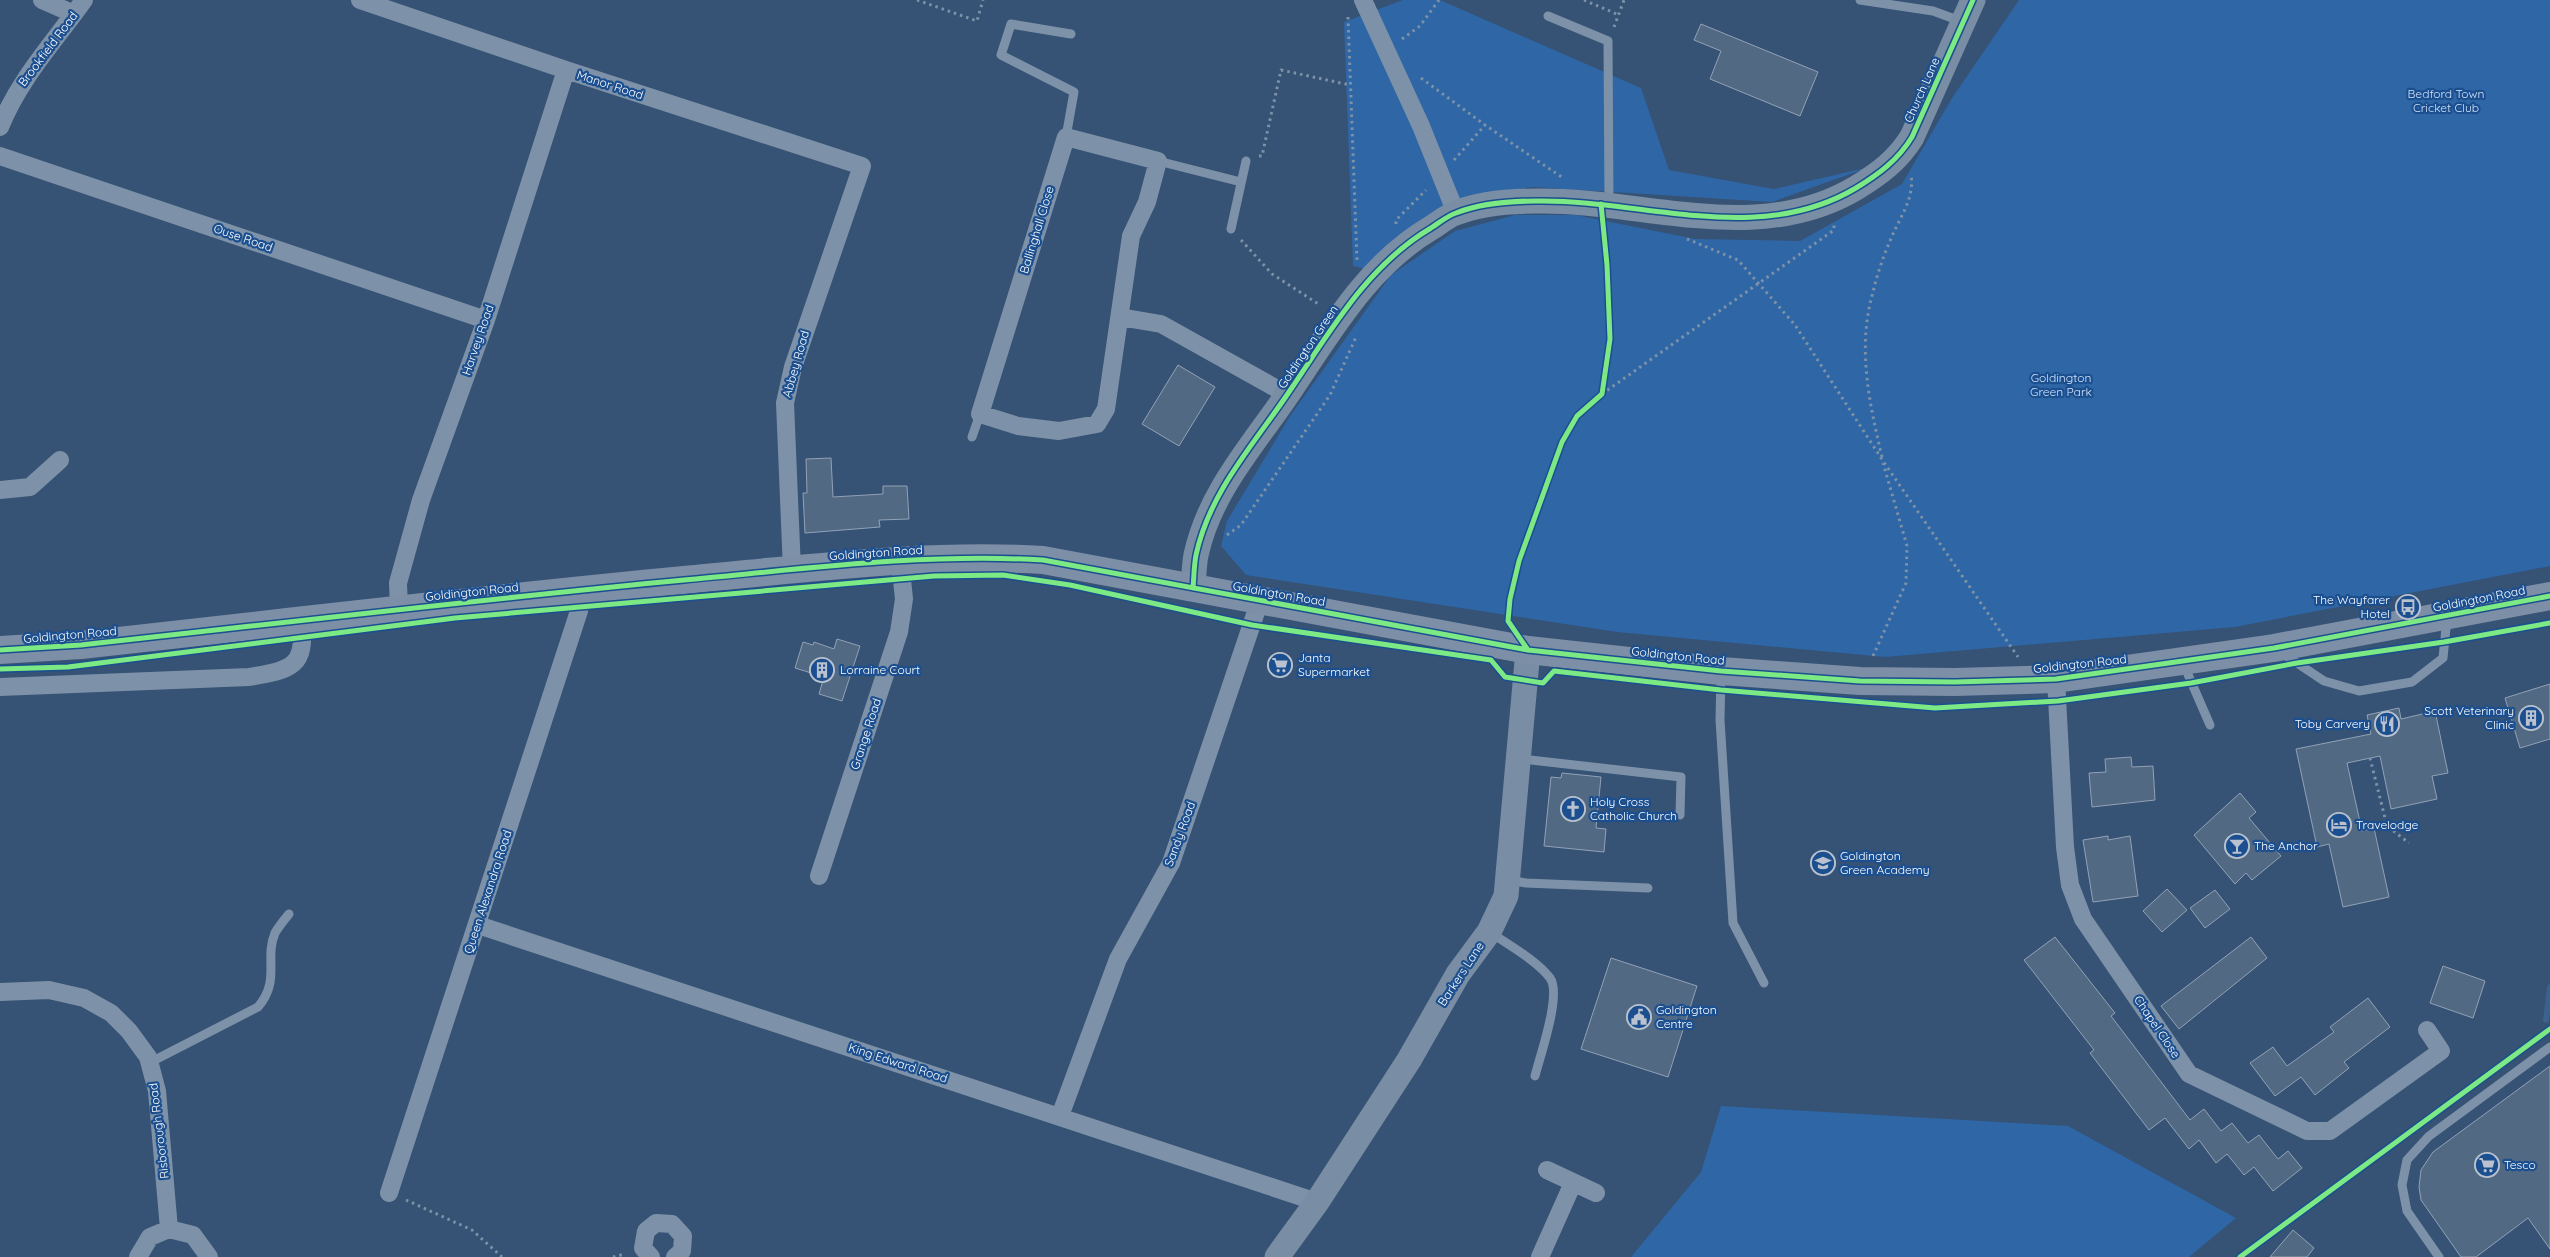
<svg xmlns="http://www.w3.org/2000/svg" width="2550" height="1257" viewBox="0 0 2550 1257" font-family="Quicksand,sans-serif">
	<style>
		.green { fill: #2f66a5 }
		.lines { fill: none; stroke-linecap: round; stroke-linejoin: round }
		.stream { stroke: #3b618d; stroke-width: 6 }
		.building { fill: #526984; stroke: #92a2b6 }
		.path { stroke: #7d92a8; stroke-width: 3; stroke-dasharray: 2.5 4; stroke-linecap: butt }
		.lane { stroke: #7d92a8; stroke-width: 9 }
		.street { stroke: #7d92a8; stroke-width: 18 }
		.secondary { stroke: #798da4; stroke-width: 25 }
		.primary { stroke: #7d8ea7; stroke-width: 28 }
		.cycleway-casing { stroke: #1b4f8f; stroke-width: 8 }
		.cycleway { stroke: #7ce984; stroke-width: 5 }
		.labels { text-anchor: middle; stroke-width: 4.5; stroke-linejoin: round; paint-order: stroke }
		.street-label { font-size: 12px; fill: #fff; stroke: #1b4f8f }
		.park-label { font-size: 12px; fill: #cfe3fa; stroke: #1b4f8f }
		.poi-label { font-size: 12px; fill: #fff; stroke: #1b4f8f; text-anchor: start }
	</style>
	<rect width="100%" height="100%" fill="#365274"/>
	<path class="green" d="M1403,0h37l201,88 28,82 105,19 96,-22 -98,35 -239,-15 -46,6 -122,76 -12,-3 -9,-244z
		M2019,0h531v566l-315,61 -350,30 -268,-25 -371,-57 -25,-29 6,-25 63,-105 101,-141 64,-44 60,-16h61l119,24 105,2 102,-57 50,-86z
		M1721,1106l347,20 168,92 -47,39h-558l70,-85z"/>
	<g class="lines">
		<path class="stream" d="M2546,1020l4,-33"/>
	</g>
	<path class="building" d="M1701,24l117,48 -18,44 -90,-37 11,-28 -27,-11z
		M1178,365l37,22 -36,59 -37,-22z
		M831,458l2,39 50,-3v-8h24l2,33 -30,1 1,7 -75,6 -2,-40h4l-1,-34z
		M837,639l23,7 -18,55 -23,-7 5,-17 -29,-9 8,-26 10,3 1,-3 20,7z
		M2550,684v55l-30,9 -15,-50z
		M2399,708l2,11 34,-8 13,62 -16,3 5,23 -46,10 -11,-53 -33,7 15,68 12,-3 15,69 -46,10 -14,-63 -12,3 -21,-98 75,-15 -4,-19z
		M2131,757l1,10 21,-1 2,34 -63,7 -3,-34 17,-1 -1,-13z
		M1562,773l39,4 -5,51 10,1 -2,23 -60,-6 7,-69 10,1z
		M2240,793l16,19 -7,6 32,38 -29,24 -6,-7 -11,11 -41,-49z
		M2108,836v4l22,-4 8,60 -45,6 -10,-62z
		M2167,889l20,21 -25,22 -19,-21z
		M2215,890l15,19 -25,19 -15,-20z
		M2055,937l60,76 -4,3 79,104 14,-11 17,22 11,-8 16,20 11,-8 19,24 10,-8 14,17 -29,23 -19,-24 -10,8 -17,-21 -11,9 -17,-23 -10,9 -24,-31 -16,12 -59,-77 4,-3 -70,-90z
		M2251,937l16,21 -88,71 -18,-23z
		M1611,958l86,28 -29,91 -87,-28z
		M2443,966l42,15 -12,37 -43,-15z
		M2368,998l22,29 -46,35 5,6 -34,27 -14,-18 -26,19 -25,-33 23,-16 14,19 47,-34 -4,-5z
		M2550,1066v183l-22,-31 -52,39h-15l-40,-57 -2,-13 2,-17 12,-18z
		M2293,1230l21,18 -7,9h-37z"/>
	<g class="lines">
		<path class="path" d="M917,0l60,21 6,-21
			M1584,0l35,15
			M1348,17l9,244
			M1614,27l10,-27
			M1402,39l18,-13 19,-26
			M1421,78l64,47 78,53
			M1259,156h3l19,-86 69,15
			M1454,160l31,-35
			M1396,224v-4l30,-30
			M1687,239l51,21 57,65 88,136 135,196
			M1241,240l31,34 48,31
			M1602,394l232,-164v-8
			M1882,457c-13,-55 -25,-110 -9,-165 4,-17 10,-35 17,-51 9,-23 25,-42 21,-67
			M1227,535l14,-10 89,-130 26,-58
			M1873,656l33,-73 1,-37 -24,-83
			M2370,758l17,68 22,17
			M406,1200l66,30 30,27
			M613,1257l12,-3"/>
		<path class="lane" d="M1860,0l73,11 30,11
			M1548,16l60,25 1,162
			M1066,137l8,-45 -73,-37 10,-31 60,10
			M1158,161l83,21
			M1231,229l15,-68
			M972,437l8,-23
			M2282,653l42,28 35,10 53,-9 31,-24 4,-40
			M2183,663l27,62
			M1721,674l-1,46 13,203 31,60
			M1521,759l160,18 -1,38
			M1509,880l17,3 122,5
			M1491,933c18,12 46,28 59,45 12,16 -10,78 -15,98
			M149,1063l109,-56c23,-27 6,-48 17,-74 4,-7 9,-13 14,-19
			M2439,1257l-32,-46 -5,-26 5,-25 22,-24 121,-89"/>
		<path class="street" d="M42,0l32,14
			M360,0l206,70 296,96 -69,201 -8,36 7,167
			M1363,0l58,126 35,87
			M0,127c20,-49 54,-85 84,-127
			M1066,137l92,24 -11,41 -16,34 -25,173 -9,15 -38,7 -41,-5 -38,-12z
			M0,156l486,164
			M1120,317l41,7 127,71
			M0,490l30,-3 30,-27
			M399,609l-1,-26 23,-83 65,-180 80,-250
			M2056,679l9,168 5,38 13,34 106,155 118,57h23l111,-80 -14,-21
			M0,687l249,-10c41,-7 58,-9 52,-56
			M819,876l80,-244 5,-33 -4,-38
			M478,925l839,277
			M0,992l49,-2 35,8 27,15 18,18 19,26 9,34 12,138
			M1060,1116l58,-157 53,-96 89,-263
			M1547,1170l49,23
			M389,1193l190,-582 -1,-20
			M138,1257l12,-20 19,-8 24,6 16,22
			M651,1257l-8,-9 3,-17 10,-8 16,1 11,12 -1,15 -7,6
			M1540,1257l33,-74"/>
		<path class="secondary" d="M1193,588c1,-11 1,-23 3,-33 14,-65 60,-113 95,-166 40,-59 77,-124 140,-161 8,-5 16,-12 25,-15 25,-10 54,-12 80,-12 107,-2 221,46 320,-13 23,-14 42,-28 56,-51l61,-137
			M1277,1257l40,-55 92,-142 49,-86 31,-42 17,-36 22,-246"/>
		<path class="primary" d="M0,650l81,-5c201,-22 402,-46 603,-65 119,-11 239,-27 359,-20l485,90 193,21 139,10 95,1 101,-3 218,-31 276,-52"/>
		<defs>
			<path id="cycleway" d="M1193,588c1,-11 1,-23 3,-33 14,-65 60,-113 95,-166 40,-59 77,-124 140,-161 8,-5 16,-12 25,-15 25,-10 54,-12 80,-12 107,-2 221,46 320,-13 23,-14 42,-28 56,-51l61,-137
				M0,650l81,-5c201,-22 402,-46 603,-65 119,-11 239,-27 359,-20l485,90 193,21 139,10 95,1 101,-3 218,-31 276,-52
				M1528,650l-20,-29 2,-22 9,-38 43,-119 15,-26 25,-22 8,-55 -3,-74 -6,-61
				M0,669l68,-2 387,-49 479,-42 69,-1 67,10 182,40 239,35 14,17 38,6 11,-12 167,19 214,18 123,-7 133,-18 106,-20 147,-21 106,-19
				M2240,1257l310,-228"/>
		</defs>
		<use href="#cycleway" class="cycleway-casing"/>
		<use href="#cycleway" class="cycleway"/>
	</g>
	<defs>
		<symbol id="bus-ring" viewBox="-11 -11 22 22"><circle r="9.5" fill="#1b4f8f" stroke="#b9c2ce" stroke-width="1.5"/><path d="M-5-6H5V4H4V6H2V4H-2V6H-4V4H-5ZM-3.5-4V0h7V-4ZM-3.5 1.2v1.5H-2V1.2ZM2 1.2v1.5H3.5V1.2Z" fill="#b9c2ce"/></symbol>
		<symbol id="supermarket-ring" viewBox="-11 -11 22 22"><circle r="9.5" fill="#1b4f8f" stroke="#b9c2ce" stroke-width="1.5"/><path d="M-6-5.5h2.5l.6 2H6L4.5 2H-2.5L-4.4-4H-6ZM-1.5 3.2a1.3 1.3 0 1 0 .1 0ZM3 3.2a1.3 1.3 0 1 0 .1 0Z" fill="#b9c2ce"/></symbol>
		<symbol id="building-ring" viewBox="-11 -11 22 22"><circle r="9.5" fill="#1b4f8f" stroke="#b9c2ce" stroke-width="1.5"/><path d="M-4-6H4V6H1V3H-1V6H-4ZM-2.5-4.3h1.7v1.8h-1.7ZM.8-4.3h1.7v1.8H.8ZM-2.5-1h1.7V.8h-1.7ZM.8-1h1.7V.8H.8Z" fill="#b9c2ce"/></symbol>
		<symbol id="restaurant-ring" viewBox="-11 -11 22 22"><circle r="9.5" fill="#1b4f8f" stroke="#b9c2ce" stroke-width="1.5"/><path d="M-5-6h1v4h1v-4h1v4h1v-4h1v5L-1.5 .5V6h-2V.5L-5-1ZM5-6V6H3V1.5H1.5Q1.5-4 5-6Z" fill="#b9c2ce"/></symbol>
		<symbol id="church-ring" viewBox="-11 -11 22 22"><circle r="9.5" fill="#1b4f8f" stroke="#b9c2ce" stroke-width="1.5"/><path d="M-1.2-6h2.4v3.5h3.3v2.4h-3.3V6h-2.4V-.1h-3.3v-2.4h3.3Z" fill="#b9c2ce"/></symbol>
		<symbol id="hotel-ring" viewBox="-11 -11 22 22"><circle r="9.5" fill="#1b4f8f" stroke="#b9c2ce" stroke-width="1.5"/><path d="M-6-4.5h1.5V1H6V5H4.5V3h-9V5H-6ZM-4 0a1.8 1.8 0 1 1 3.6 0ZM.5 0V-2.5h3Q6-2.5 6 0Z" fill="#b9c2ce"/></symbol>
		<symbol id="bar-ring" viewBox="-11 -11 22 22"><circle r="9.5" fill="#1b4f8f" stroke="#b9c2ce" stroke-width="1.5"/><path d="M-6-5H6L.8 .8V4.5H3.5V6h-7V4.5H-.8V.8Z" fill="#b9c2ce"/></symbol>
		<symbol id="school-ring" viewBox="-11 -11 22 22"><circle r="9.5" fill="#1b4f8f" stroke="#b9c2ce" stroke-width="1.5"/><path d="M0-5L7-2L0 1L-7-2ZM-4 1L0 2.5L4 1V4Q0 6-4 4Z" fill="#b9c2ce"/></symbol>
		<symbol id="civic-ring" viewBox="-11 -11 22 22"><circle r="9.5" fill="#1b4f8f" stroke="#b9c2ce" stroke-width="1.5"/><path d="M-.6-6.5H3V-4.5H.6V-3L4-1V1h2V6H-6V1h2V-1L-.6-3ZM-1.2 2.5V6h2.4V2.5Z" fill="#b9c2ce"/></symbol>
	</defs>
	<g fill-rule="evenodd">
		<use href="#bus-ring" x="2394" y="593" width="28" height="28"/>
		<use href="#supermarket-ring" x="1266" y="651" width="28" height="28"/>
		<use href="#building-ring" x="808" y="656" width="28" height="28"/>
		<use href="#building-ring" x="2517" y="704" width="28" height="28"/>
		<use href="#restaurant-ring" x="2373" y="710" width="28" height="28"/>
		<use href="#church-ring" x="1559" y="795" width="28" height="28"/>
		<use href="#hotel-ring" x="2325" y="811" width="28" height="28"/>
		<use href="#bar-ring" x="2223" y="832" width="28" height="28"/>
		<use href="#school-ring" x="1809" y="849" width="28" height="28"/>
		<use href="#civic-ring" x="1625" y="1003" width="28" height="28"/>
		<use href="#supermarket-ring" x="2473" y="1151" width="28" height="28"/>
	</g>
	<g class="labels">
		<g class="street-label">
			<text transform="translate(48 49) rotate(-53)" y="4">Brookfield Road</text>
			<text transform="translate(610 85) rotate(18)" y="4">Manor Road</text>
			<text transform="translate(1922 90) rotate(-66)" y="4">Church Lane</text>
			<text transform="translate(1037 230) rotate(-73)" y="4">Ballinghall Close</text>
			<text transform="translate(243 238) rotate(19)" y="4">Ouse Road</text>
			<text transform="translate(478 340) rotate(-71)" y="4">Harvey Road</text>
			<text transform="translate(1308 347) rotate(-56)" y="4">Goldington Green</text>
			<text transform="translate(796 364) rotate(-74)" y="4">Abbey Road</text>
			<text transform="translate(876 553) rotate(-4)" y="4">Goldington Road</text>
			<text transform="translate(472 592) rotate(-6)" y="4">Goldington Road</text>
			<text transform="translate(1279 594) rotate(10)" y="4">Goldington Road</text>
			<text transform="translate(2479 599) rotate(-11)" y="4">Goldington Road</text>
			<text transform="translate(70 635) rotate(-5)" y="4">Goldington Road</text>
			<text transform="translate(1678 656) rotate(6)" y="4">Goldington Road</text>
			<text transform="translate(2080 664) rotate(-6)" y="4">Goldington Road</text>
			<text transform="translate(866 734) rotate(-72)" y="4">Grange Road</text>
			<text transform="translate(1180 834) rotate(-70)" y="4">Sandy Road</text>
			<text transform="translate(488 892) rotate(-72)" y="4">Queen Alexandra Road</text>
			<text transform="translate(1461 974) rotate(-57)" y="4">Barkers Lane</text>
			<text transform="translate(2157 1027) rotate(56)" y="4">Chapel Close</text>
			<text transform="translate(898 1063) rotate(18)" y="4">King Edward Road</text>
			<text transform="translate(159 1131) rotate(-97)" y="4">Risborough Road</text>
		</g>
		<g class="park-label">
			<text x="2446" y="98">Bedford Town<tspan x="2446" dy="14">Cricket Club</tspan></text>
			<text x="2061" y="382">Goldington<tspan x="2061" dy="14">Green Park</tspan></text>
		</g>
		<g class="poi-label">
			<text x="2390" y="604" text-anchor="end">The Wayfarer<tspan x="2390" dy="14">Hotel</tspan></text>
			<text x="1298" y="662">Janta<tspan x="1298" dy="14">Supermarket</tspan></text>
			<text x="840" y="674">Lorraine Court</text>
			<text x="2514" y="715" text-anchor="end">Scott Veterinary<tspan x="2514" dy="14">Clinic</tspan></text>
			<text x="2370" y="728" text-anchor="end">Toby Carvery</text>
			<text x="1590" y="806">Holy Cross<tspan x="1590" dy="14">Catholic Church</tspan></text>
			<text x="2356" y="829">Travelodge</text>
			<text x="2254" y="850">The Anchor</text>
			<text x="1840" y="860">Goldington<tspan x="1840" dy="14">Green Academy</tspan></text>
			<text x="1656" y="1014">Goldington<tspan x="1656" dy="14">Centre</tspan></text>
			<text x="2504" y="1169">Tesco</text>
		</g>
	</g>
</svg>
